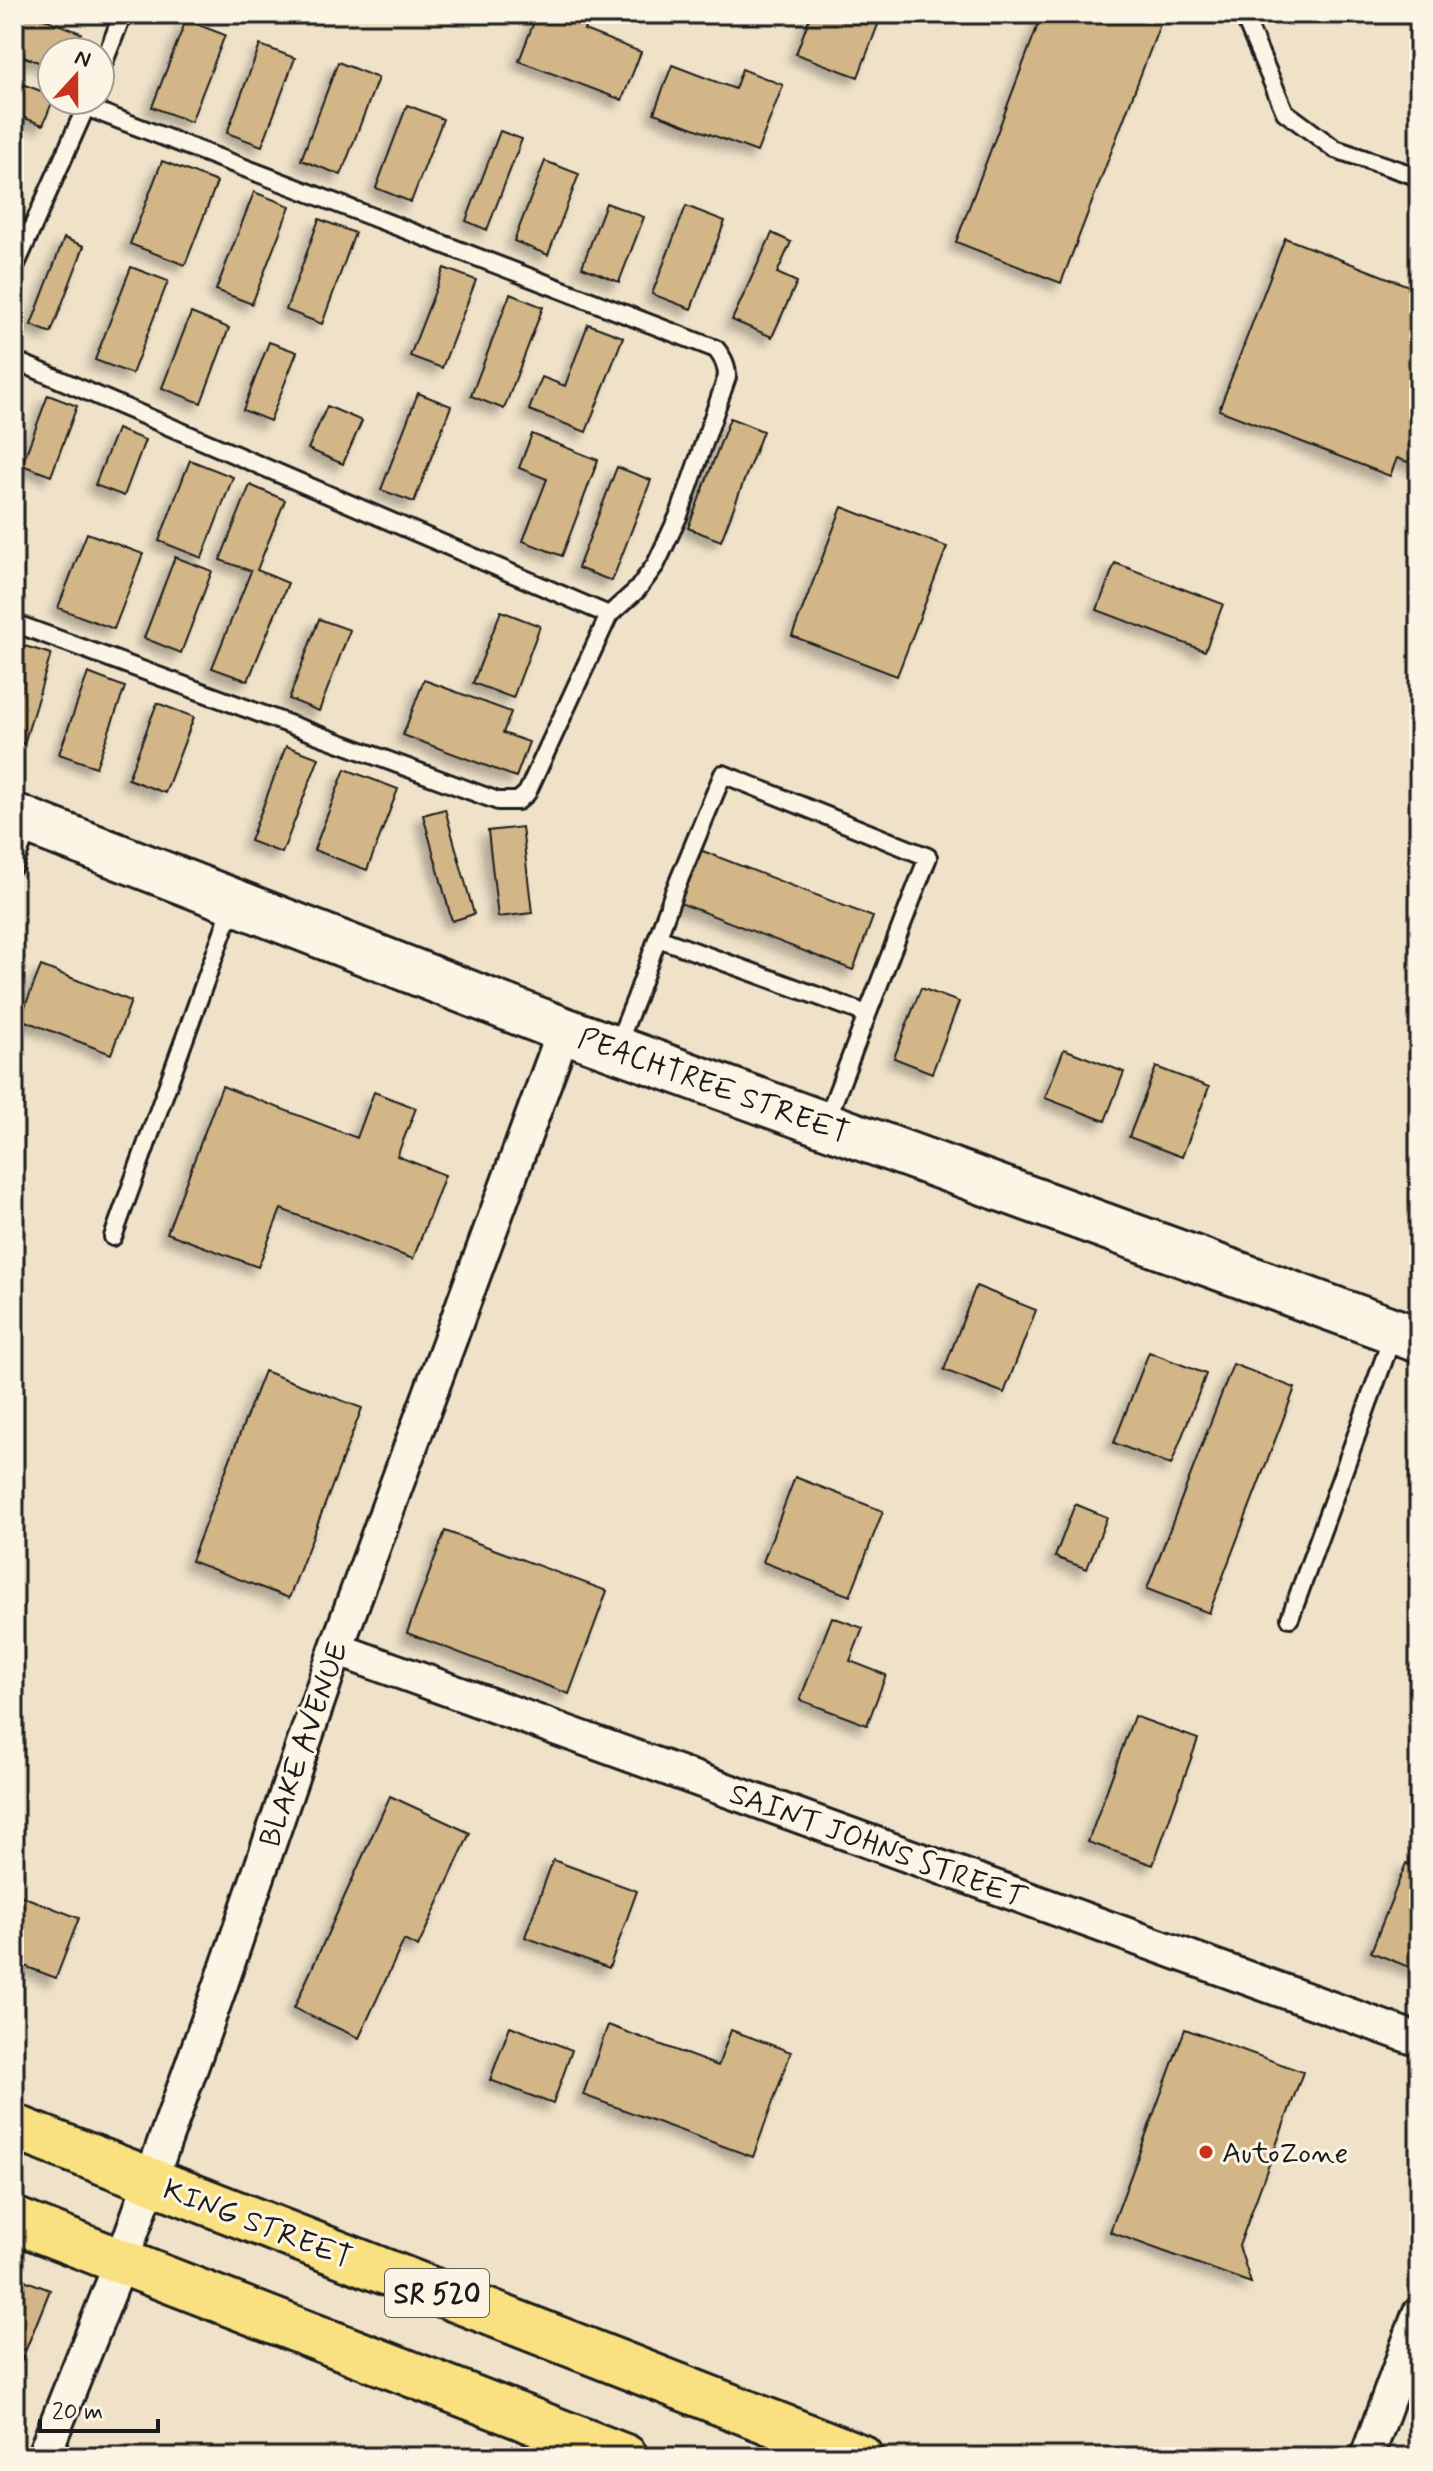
<svg xmlns="http://www.w3.org/2000/svg" width="1433" height="2471" viewBox="0 0 1433 2471" font-family="Mynerve,sans-serif">
	<style>
		.building { fill: #d2b687; stroke: #1c1c1c; stroke-width: 2; filter: url(#shadow) }
		.lines { fill: none; stroke-linecap: round; stroke-linejoin: round }
		.lane-casing { stroke: #1c1c1c; stroke-width: 22 }
		.street-casing { stroke: #1c1c1c; stroke-width: 38 }
		.secondary-casing { stroke: #1c1c1c; stroke-width: 50 }
		.primary-casing { stroke: #1c1c1c; stroke-width: 50 }
		.lane { stroke: #fcf5e5; stroke-width: 16 }
		.street { stroke: #fcf5e5; stroke-width: 32 }
		.secondary { stroke: #fcf5e5; stroke-width: 44 }
		.primary { stroke: #f9e181; stroke-width: 44 }
		.poi-dot { fill: #c8321e; stroke: #fcf5e5; stroke-width: 3 }
		.labels { text-anchor: middle; stroke-width: 6; stroke-linejoin: round; paint-order: stroke }
		.shield { fill: #fcf5e5; stroke: #5f5d58; stroke-width: 2 }
		.shield-label { font-size: 28px; font-weight: bold; fill: #1c1c1c }
		.street-label { font-size: 30px; fill: #1c1c1c; stroke: #fcf5e5 }
		.poi-label { font-size: 30px; fill: #1c1c1c; stroke: #fcf5e5; text-anchor: start }
	</style>
	<defs>
		<filter id="shadow"><feDropShadow dx="-7" dy="7" stdDeviation="4" flood-color="#0004"/></filter>
	</defs>
	<rect width="100%" height="100%" fill="#efe2c9"/>
	<filter id="ink" filterUnits="userSpaceOnUse"><feTurbulence type="fractalNoise" baseFrequency=".0125" numOctaves="2"/><feDisplacementMap in="SourceGraphic" scale="16" xChannelSelector="R" yChannelSelector="G"/><feConvolveMatrix kernelMatrix="1 2 1 2 8 2 1 2 1" color-interpolation-filters="sRGB"/></filter>
	<g filter="url(#ink)">
		<path class="building" d="M14,14h18l49,19 -7,19h-22v15l-38,-14z
			M537,14h53l-6,16 57,22 -19,48 -103,-39z
			M811,14h71l-24,63 -62,-23z
			M1042,14h122l-103,269 -105,-41z
			M186,20l39,15 -34,87 -39,-15z
			M260,45l35,13 -33,88 -35,-13z
			M338,62l40,16 -37,97 -40,-15z
			M672,65l63,24 7,-20 41,16 -26,67 -103,-39z
			M14,81l38,14 1,5 -10,25 -29,-11z
			M407,105l36,14 -32,83 -35,-14z
			M500,131l22,8 -35,91 -21,-9z
			M162,161l55,21 -32,83 -55,-21z
			M545,161l34,13 -31,81 -34,-14z
			M254,192l36,14 -38,98 -36,-14z
			M606,203l38,14 -25,65 -37,-15z
			M686,206l39,15 -34,88 -39,-15z
			M319,219l36,14 -33,91 -36,-14z
			M772,233l19,9 -14,31 20,9 -25,55 -40,-17z
			M64,238l20,8 -33,87 -20,-8z
			M1285,238l134,52v176l-22,-8 -7,18 -171,-66z
			M131,267l37,14 -36,93 -37,-14z
			M444,268l32,12 -34,88 -32,-12z
			M510,294l33,13 -39,102 -33,-13z
			M191,313l38,15 -28,75 -39,-15z
			M588,324l35,13 -37,95 -57,-22 13,-33 23,9z
			M269,342l28,10 -27,69 -27,-11z
			M418,393l33,13 -37,96 -33,-12z
			M48,395l29,11 -26,70 -29,-11z
			M327,406l35,15 -19,43 -35,-15z
			M730,418l33,13 -42,110 -33,-13z
			M117,429l28,11 -21,56 -29,-11z
			M532,434l66,26 -36,96 -39,-15 24,-62 -28,-11z
			M190,460l43,17 -31,81 -43,-17z
			M617,467l34,13 -39,101 -34,-13z
			M250,485l35,15 -28,70 31,13 -40,98 -36,-13 39,-97 -31,-11z
			M842,507l105,40 -50,129 -105,-40z
			M87,533l56,21 -29,75 -56,-21z
			M175,557l37,14 -31,82 -37,-15z
			M1115,563l108,41 -18,47 -108,-41z
			M501,611l39,15 -27,72 -40,-15z
			M319,619l31,11 -31,81 -30,-12z
			M18,644l33,10 -27,90 -10,-3v-83z
			M88,673l37,14 -29,80 -37,-13z
			M424,680l87,32 -8,21 26,9 -13,35 -113,-42z
			M157,703l37,14 -29,76 -37,-14z
			M286,746l33,12 -37,95 -32,-12z
			M345,769l53,20 -31,81 -53,-20z
			M445,809l29,105 -22,7 -29,-106z
			M522,827l10,86 -34,4 -10,-86z
			M700,850l173,67 -20,53 -173,-67z
			M41,966l90,35 -20,53 -91,-35z
			M921,988l38,14 -27,71 -38,-15z
			M1064,1049l60,23 -19,49 -60,-23z
			M1156,1067l53,20 -27,70 -53,-20z
			M222,1086l135,52 17,-46 42,16 -19,48 48,19 -32,84 -132,-50 -23,58 -91,-34z
			M976,1286l60,24 -32,83 -60,-23z
			M1149,1352l57,22 -35,91 -57,-22z
			M1233,1364l62,24 -86,225 -62,-24z
			M264,1371l98,37 -73,190 -98,-37z
			M795,1477l88,34 -33,85 -87,-34z
			M1075,1504l32,13 -20,52 -32,-12z
			M445,1531l162,60 -38,103 -162,-61z
			M832,1617l31,11 -13,33 36,14 -19,50 -67,-25z
			M1134,1716l64,23 -45,126 -65,-23z
			M390,1796l80,37 -52,114 -14,-7 -45,98 -65,-30z
			M553,1860l84,31 -28,77 -84,-31z
			M1406,1863l13,5v103l-48,-19z
			M14,1893l65,25 -23,60 -42,-16z
			M608,2025l110,41 13,-36 60,22 -38,105 -170,-62z
			M510,2026l62,24 -19,54 -63,-24z
			M1185,2029l118,43 -64,174 12,37 -141,-51z
			M14,2276l36,14 -34,84h-2z"/>
		<g class="lines">
			<defs>
				<path id="lane" d="M1243,14l42,98 50,37 84,28
					M100,72l22,-56
					M86,107l630,242c7,9 11,16 11,28l-48,138 -23,49 -19,26 -28,25
					M14,269l75,-169
					M14,360l595,255 -82,178 -9,8h-20l-484,-178
					M14,866l16,-43
					M658,938l209,76
					M616,1048l20,-50 38,-106 49,-118 205,83 -103,267
					M113,1237l120,-333
					M1290,1618l104,-286"/>
				<path id="street" d="M336,1649l1083,391
					M43,2457l79,-197 98,-273 116,-338 228,-619
					M1367,2457l52,-143"/>
				<path id="secondary" d="M14,816l550,214 855,310"/>
				<path id="primary" d="M14,2127l846,330
					M14,2220l611,237"/>
			</defs>
			<use href="#lane" class="lane-casing"/>
			<use href="#street" class="street-casing"/>
			<use href="#secondary" class="secondary-casing"/>
			<use href="#primary" class="primary-casing"/>
			<use href="#lane" class="lane"/>
			<use href="#street" class="street"/>
			<use href="#secondary" class="secondary"/>
			<use href="#primary" class="primary"/>
		</g>
	</g>
	<circle class="poi-dot" cx="1206" cy="2152" r="8"/>
	<g class="labels">
		<rect class="shield" x="385" y="2269" width="104" height="48" rx="6"/>
		<g class="shield-label">
			<text x="437" y="2303">SR 520</text>
		</g>
		<g class="street-label">
			<text transform="translate(714 1085) rotate(20)" y="10">PEACHTREE STREET</text>
			<text transform="translate(303 1744) rotate(-71)" y="10">BLAKE AVENUE</text>
			<text transform="translate(878 1845) rotate(20)" y="10">SAINT JOHNS STREET</text>
			<text transform="translate(258 2223) rotate(21)" y="10">KING STREET</text>
		</g>
		<g class="poi-label">
			<text x="1222" y="2162">AutoZone</text>
		</g>
	</g>
	<rect width="1433" height="2471" fill="none" stroke="#fcf5e5" stroke-width="48"/>
	<rect x="24" y="24" width="1385" height="2423" fill="none" stroke="#1c1c1c" stroke-width="3" filter="url(#ink)"/>
	<g transform="translate(76 76) rotate(21)"><circle r="38" fill="#fcf5e5" stroke="#a29e95" stroke-width="2"/>
	<path d="M0-6L14 30L0 20L-14 30Z" fill="#c8321e"/>
	<text y="-12" font-size="22" font-weight="bold" text-anchor="middle" fill="#1c1c1c">N</text>
	</g>
	<path d="M40 2419v12h118v-12" fill="none" stroke="#1c1c1c" stroke-width="4"/>
	<text x="52" y="2419" font-size="24" fill="#1c1c1c" stroke="#fcf5e5" stroke-width="6" paint-order="stroke">20 m</text>
</svg>
